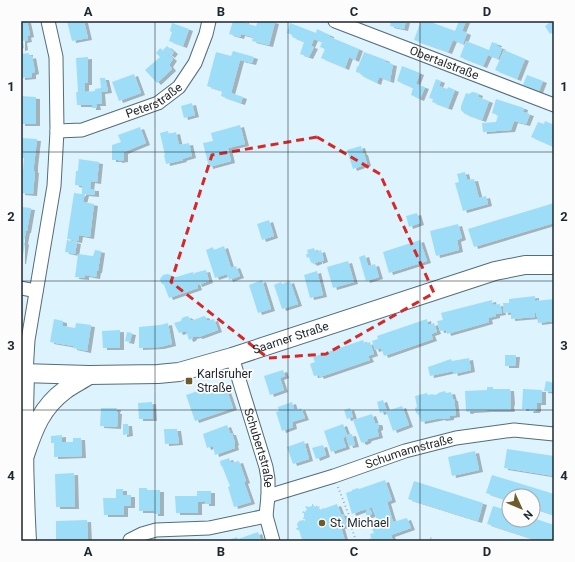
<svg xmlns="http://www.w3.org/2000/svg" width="575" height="562" viewBox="0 0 575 562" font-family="Roboto,sans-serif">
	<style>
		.building { fill: #9eddf8; filter: url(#shadow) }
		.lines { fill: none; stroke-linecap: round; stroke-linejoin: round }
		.minor-casing { stroke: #546d78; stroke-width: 15 }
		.tertiary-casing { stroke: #546d78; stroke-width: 18 }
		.secondary-casing { stroke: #546d78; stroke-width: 20 }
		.path { stroke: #9eb0b9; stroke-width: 2; stroke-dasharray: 1 3; stroke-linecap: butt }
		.minor { stroke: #fff; stroke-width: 13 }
		.tertiary { stroke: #fff; stroke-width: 16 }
		.secondary { stroke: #fff; stroke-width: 18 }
		.marked { fill: none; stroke: #d62828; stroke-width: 3; stroke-dasharray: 8 5; stroke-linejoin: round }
		.grid { fill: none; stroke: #1d272c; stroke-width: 1; stroke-opacity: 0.55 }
		.poi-dot { fill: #6d5c2a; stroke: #fcfcfc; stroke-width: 1.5 }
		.labels { text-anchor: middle; stroke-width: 3.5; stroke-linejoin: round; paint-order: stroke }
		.street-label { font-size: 12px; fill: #1d272c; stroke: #fcfcfc }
		.poi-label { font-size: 12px; fill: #1d272c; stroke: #fcfcfc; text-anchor: start }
		.neatline { fill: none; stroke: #1d272c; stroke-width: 1.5 }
		.grid-label { font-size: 13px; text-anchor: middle; font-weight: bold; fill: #1d272c }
	</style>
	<defs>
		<filter id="shadow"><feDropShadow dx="4" dy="2" stdDeviation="0" flood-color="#0004"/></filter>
	</defs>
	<rect width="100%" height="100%" fill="#ddf3fe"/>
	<path class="building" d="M21,21h6l3,14 -3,1 1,4 -5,1 1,7 -3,1z
		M67,21h17l4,17 -16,3z
		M233,21h12l-1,2 12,3 2,-5h13l4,1 -6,23 -17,-4 1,-4 -12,-3 -1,3 -11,-3z
		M391,21h15l-2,8 -14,-3z
		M421,21h7l27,10 4,-10h7l-4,10 5,2 -4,11 -10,-4 -5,12 -34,-12z
		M548,21h6v10l-4,3 -5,-8 4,-3z
		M172,23l17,6 -6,17 -14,-5 3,-9 -2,-1z
		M290,23l26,10 1,-4 8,4 5,2v2l29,12 -4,11 -6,-3 -4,11 -24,-10 4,-9 -5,-2 2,-5 -8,-3 -3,7 3,1 -5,10 -9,-3 4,-12 -12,-5 1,-2 -6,-2z
		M466,41l23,9 3,-8 6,2 -1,2 5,2 -4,11 -10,-4 -5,11 -23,-9z
		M167,46l7,6 -3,4 -8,-6z
		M160,48l13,11 -4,6 3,4 -15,14 -12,-13 15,-13 -4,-4z
		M504,50l21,9 -8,20 -22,-9z
		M233,51l21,6 -2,6 -12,-3 -9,33 12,4 -2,6 -20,-7 1,-5 -15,-5 9,-34 15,4z
		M364,52l22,8 -1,2 8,2 -3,17 -11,-4 -2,6 -15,-7 1,-2 -7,-2 1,-6 1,1z
		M29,53v4l3,-1 3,16 -3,1v4l-11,1v-24z
		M88,57v26h-3v9l10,-1v-2l6,-1 -1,-10h5l3,13 -7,1 1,12h-6l1,4h-5v-3h-15l-1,-13h2l-2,-34z
		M402,66l18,7 -4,11 9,3 -5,12 -9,-4 2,-7 -16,-7z
		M134,74l7,19 -22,8 -7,-19z
		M527,75l16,6 -4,10 -16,-6z
		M436,79l5,2 -2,5 8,3 1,-2 7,3 -7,18 -16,-6 1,-3 -4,-1z
		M472,92h2l5,2 -1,3 11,4 -7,19 -17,-6 -4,-4v-4l5,-13 3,1z
		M21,96l15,1v27h-15z
		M496,99l28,9 -1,4 7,2 -4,10 -12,-3 -3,9 -28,2 -1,-9 14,-1 2,-7 -6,-2z
		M192,103l3,12 -11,3 -3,-12z
		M545,121l9,4 -1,3h1v19l-23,-10 7,-15 6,2z
		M240,125l5,19 -17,4 3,13 -22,6 -6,-24 10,-2 -2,-8z
		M140,127l6,16 -22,9v8l-6,1v-1h-6v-15l9,-3 -3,-7z
		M168,131l1,3 7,-2 3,13 10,-2 3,13 -10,3 1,1 -17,4 -2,-9h1l-5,-22z
		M21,138l16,1 -3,26v6h1l-2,23 -12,-1v-23h2l1,-12h-3z
		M361,146l2,7h1l3,11 -14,5 -6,-19z
		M79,159l20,3 -2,20 -6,-1 -1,8h5v6l-10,-1 -2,8 11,2 -4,33 -11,-2 -1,6 -11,-2 7,-46 8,1v-8l-7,-1 1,-14h2z
		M465,172l2,8 7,-1 5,19 7,-2 2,8 -25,7 -8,-28 4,-1 -2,-8z
		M554,203v20l-80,24 -6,-18z
		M21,207l10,1 -4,23h-1l-2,11 1,1 -3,19h-1z
		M417,213l3,10 -11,4 -3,-11z
		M269,220l5,16 -12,4 -5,-16z
		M458,224l4,14 -5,2 2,10 -23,6 -6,-25z
		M67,240l10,2 -2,12 -10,-2z
		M420,240l7,21 -38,12 -6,-21z
		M224,246l7,22 5,-2 4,10 -11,4 -2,-6 -12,4 -9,-28 7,-3 1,3z
		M314,248l4,12v2l-5,2 -1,-2 -1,1 -2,-6 -2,1 -1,-4h2l-1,-4z
		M95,250l6,1 -3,20h-1l-1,6 -11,-2v3l-10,-1 3,-23 15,2z
		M321,250l3,10 -5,2 -3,-10z
		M365,255l3,11 7,-2 4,13 -13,4 -7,-24z
		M348,261l6,21 -21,6 -6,-21z
		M206,270l3,11 -11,4 -4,-12z
		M317,271l6,24 -13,3 -6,-23z
		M193,272l5,16 -29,10 -5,-13 -3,-2 -1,-4 3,-4 4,-1 4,1 2,3z
		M262,280l9,29 -13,4 -9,-28z
		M290,281l8,23 -16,5 -8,-24 7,-3 1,2z
		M535,296v5l19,-2v22l-16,2 -2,-11 -1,1v4l-24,2v-7l-7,1 -1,-10h6v-4z
		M492,300l1,5 7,-1 2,9 -6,1v2l-8,2 1,4 -42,12 -1,-4 -6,1 -3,-10 6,-1 -2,-7z
		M187,316l3,2 1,3 13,-5 2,1 1,4 7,-2 4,11 -19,7 -2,-1 -4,1 -1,2 -3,1 -3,-9 -7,2 -5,-10 7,-2 1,-3z
		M54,319l9,2v5l12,2 1,-5 15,2 -4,26 -14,-3v-2l-23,-4z
		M427,319l1,6 6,-2 3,9 -6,2 2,5 -49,17 -3,-8 -6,2 -3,-9 6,-2 -1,-3z
		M168,323l4,21 -12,3 -21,1v-21l21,-2z
		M120,330v18h-17l-1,-17z
		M127,332l5,1 -2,9 -5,-1z
		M363,340l2,4 5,-2 4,12 -6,2 2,4 -50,17 -1,-2 -5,1 -4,-12 5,-2 -2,-5z
		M505,355h11l-1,11h-10z
		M469,358l2,12 -17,4 -1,-3 -23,5 -2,-9 23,-8 1,2z
		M283,370l2,6 -5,2 4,12 -14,5 -6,-19z
		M546,381l8,2v9l-10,-1z
		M224,382l9,26 -38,13 -9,-26z
		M487,387h6v2h17l1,13 -1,4 1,3 -1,1h-22l-18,1 -1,1h-2l-1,-1 -1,-20 22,-1z
		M523,389l19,1v13h-5v7h-1v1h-7l1,-2h-8z
		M445,391l1,2 5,-1 2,7h1l2,16 -6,1v2l-8,1 -1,-1 -20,4 -2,-7h-1l-1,-2h-1l-1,-5 2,-1 -2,-11 12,-3 1,2 5,-1v1l5,-1v-1z
		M383,400l4,11 15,-5 7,19 -16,6 -7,-20 -6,2 -3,-11z
		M152,402l1,17h-14l-1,-16z
		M292,402l2,7h2l1,1 4,-2 4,10 -13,4 1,5 -11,4 -6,-19 3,-1 -1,-4z
		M101,408h16l-1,4h2l-1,15 -17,-1z
		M350,408l3,9 -6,2 -3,-9z
		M372,414l3,9h3l1,2v3l-2,1 2,7 -11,3 -1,2 -4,2 -2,-1 -8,-22z
		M123,424h5l1,10 -6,1z
		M343,424l4,11 5,-1 3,11 -6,1 -3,-10 -3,2 3,9 -15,5 -7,-21z
		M227,425l3,8h2l3,10 -1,1 1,4 -20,7 -2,-9 -6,2 -4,-14z
		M164,429h13l2,14 -14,1z
		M62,435v7h11v-4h8l1,18 -28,1v-14h-3v-7z
		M304,441l5,18 -16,5 -6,-17z
		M323,445l3,10 -10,4 -4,-11z
		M507,449l47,7v20l-50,-8z
		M475,451l4,19 -27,6 -4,-19z
		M229,458l2,5 8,-2 7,20 -2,1 7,20 -17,5 -6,-20 2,-1 -8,-20h-1l-1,-5z
		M74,473l1,34h-19l-1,-33z
		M492,475l62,19v21l-21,-7v-12h-24v5l-23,-8z
		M385,480l7,20 -5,2 6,20 14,-4 4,10 -20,7 2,6h-21l-2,-7 4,-1 -2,-4 7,-3 -7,-19 -3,1 3,5 -1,2 -3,1 -2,-1v-6l-14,5 -6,-21 6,-2v-1l6,-2 1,1z
		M414,481l69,22 -5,18 -70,-22z
		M139,488h8v2h13v24h-6v-3h-15z
		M117,489h6v6h8v11h-7v9h-20l-1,-17h13v-8z
		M197,491h14v13h-6v-3l-7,1v11h-22l-1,-17h22z
		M312,504h1l1,2 3,2 2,-2 1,1 -1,1 1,2 17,-6 4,10h2l4,11 -6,2 4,14h-46l3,-1 -3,-10h-2l-1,-2h2l-1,-4 2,-3 4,-1 2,1v-2h-2v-1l1,-1v-4h-2l1,-2 2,1 2,-3 -2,-2 2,-1 1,1 4,-1z
		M493,506l16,5v9h24v-2l21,7v16h-14l-53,-17z
		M87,520l1,20 -32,1v-20z
		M258,532l3,9h-36l12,-4 1,2z"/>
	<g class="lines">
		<defs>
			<g id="minor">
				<path id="s1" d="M335,21l219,84"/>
				<path id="s2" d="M57,131l25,-1 76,-27 21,-16 16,-24 11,-29 3,-13"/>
				<path d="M21,288l15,3"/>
				<path id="s3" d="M232,357l34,110 2,12v17l-2,20 7,25"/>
				<path d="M26,373l2,-33 26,-154 3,-55 -1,-74 -8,-36"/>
				<path id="s4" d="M268,496l66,-20 71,-25 51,-13 58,-8 40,4"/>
				<path d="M130,540l12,-6 14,-4 53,-2 57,-12"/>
			</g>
			<path id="tertiary" d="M26,373c-2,56 -1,112 2,168"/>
			<g id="secondary">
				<path id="s5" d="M21,373l68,2 69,-1 21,-2 53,-15 263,-86 30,-6h29"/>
				<path d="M25,455c9,-27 17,-48 40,-65 8,-6 17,-10 24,-15"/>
			</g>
		</defs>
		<use href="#minor" class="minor-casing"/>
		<use href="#tertiary" class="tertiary-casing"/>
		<use href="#secondary" class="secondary-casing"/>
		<path class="path" d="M338,487l12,31 1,8 5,15
			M366,541l6,-2
			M428,541l2,-3 5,3"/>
		<use href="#minor" class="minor"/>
		<use href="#tertiary" class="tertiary"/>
		<use href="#secondary" class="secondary"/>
	</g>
	<path class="marked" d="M317,137l63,37 54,119 -108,61 -58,4 -97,-76 41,-127z"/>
	<path class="grid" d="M155,21v520M288,21v520M420,21v520M21,152h533M21,281h533M21,410h533"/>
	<g class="poi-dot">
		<rect x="185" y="377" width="8" height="8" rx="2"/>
		<circle cx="322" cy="523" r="4"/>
	</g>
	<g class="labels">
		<g class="street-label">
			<text dy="4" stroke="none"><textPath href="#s1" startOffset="117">Obertalstraße</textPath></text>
			<text dy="4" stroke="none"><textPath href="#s2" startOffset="103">Peterstraße</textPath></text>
			<text dy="4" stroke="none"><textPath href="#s5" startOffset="275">Saarner Straße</textPath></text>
			<text dy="4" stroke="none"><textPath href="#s3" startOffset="95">Schubertstraße</textPath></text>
			<text dy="4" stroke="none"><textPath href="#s4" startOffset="148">Schumannstraße</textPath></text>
		</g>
		<g class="poi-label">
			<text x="197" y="378">Karlsruher<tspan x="197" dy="14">Straße</tspan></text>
			<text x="330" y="527">St. Michael</text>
		</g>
	</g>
	<rect width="575" height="562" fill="none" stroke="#fcfcfc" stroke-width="44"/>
	<g transform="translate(521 508) rotate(134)"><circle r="19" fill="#fcfcfc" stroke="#a3a7a9"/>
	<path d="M0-3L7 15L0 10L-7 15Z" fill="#6d5c2a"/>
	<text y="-6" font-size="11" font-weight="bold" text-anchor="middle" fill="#1d272c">N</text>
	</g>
	<rect x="22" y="22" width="531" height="518" class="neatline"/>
	<g class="grid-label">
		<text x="88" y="16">A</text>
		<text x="221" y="16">B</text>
		<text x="354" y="16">C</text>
		<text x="487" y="16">D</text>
		<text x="11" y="91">1</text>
		<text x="564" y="91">1</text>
		<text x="11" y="221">2</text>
		<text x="564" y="221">2</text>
		<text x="11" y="350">3</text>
		<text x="564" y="350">3</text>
		<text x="11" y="480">4</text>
		<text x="564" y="480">4</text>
		<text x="88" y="556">A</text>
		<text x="221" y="556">B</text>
		<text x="354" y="556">C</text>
		<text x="487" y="556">D</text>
	</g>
</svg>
